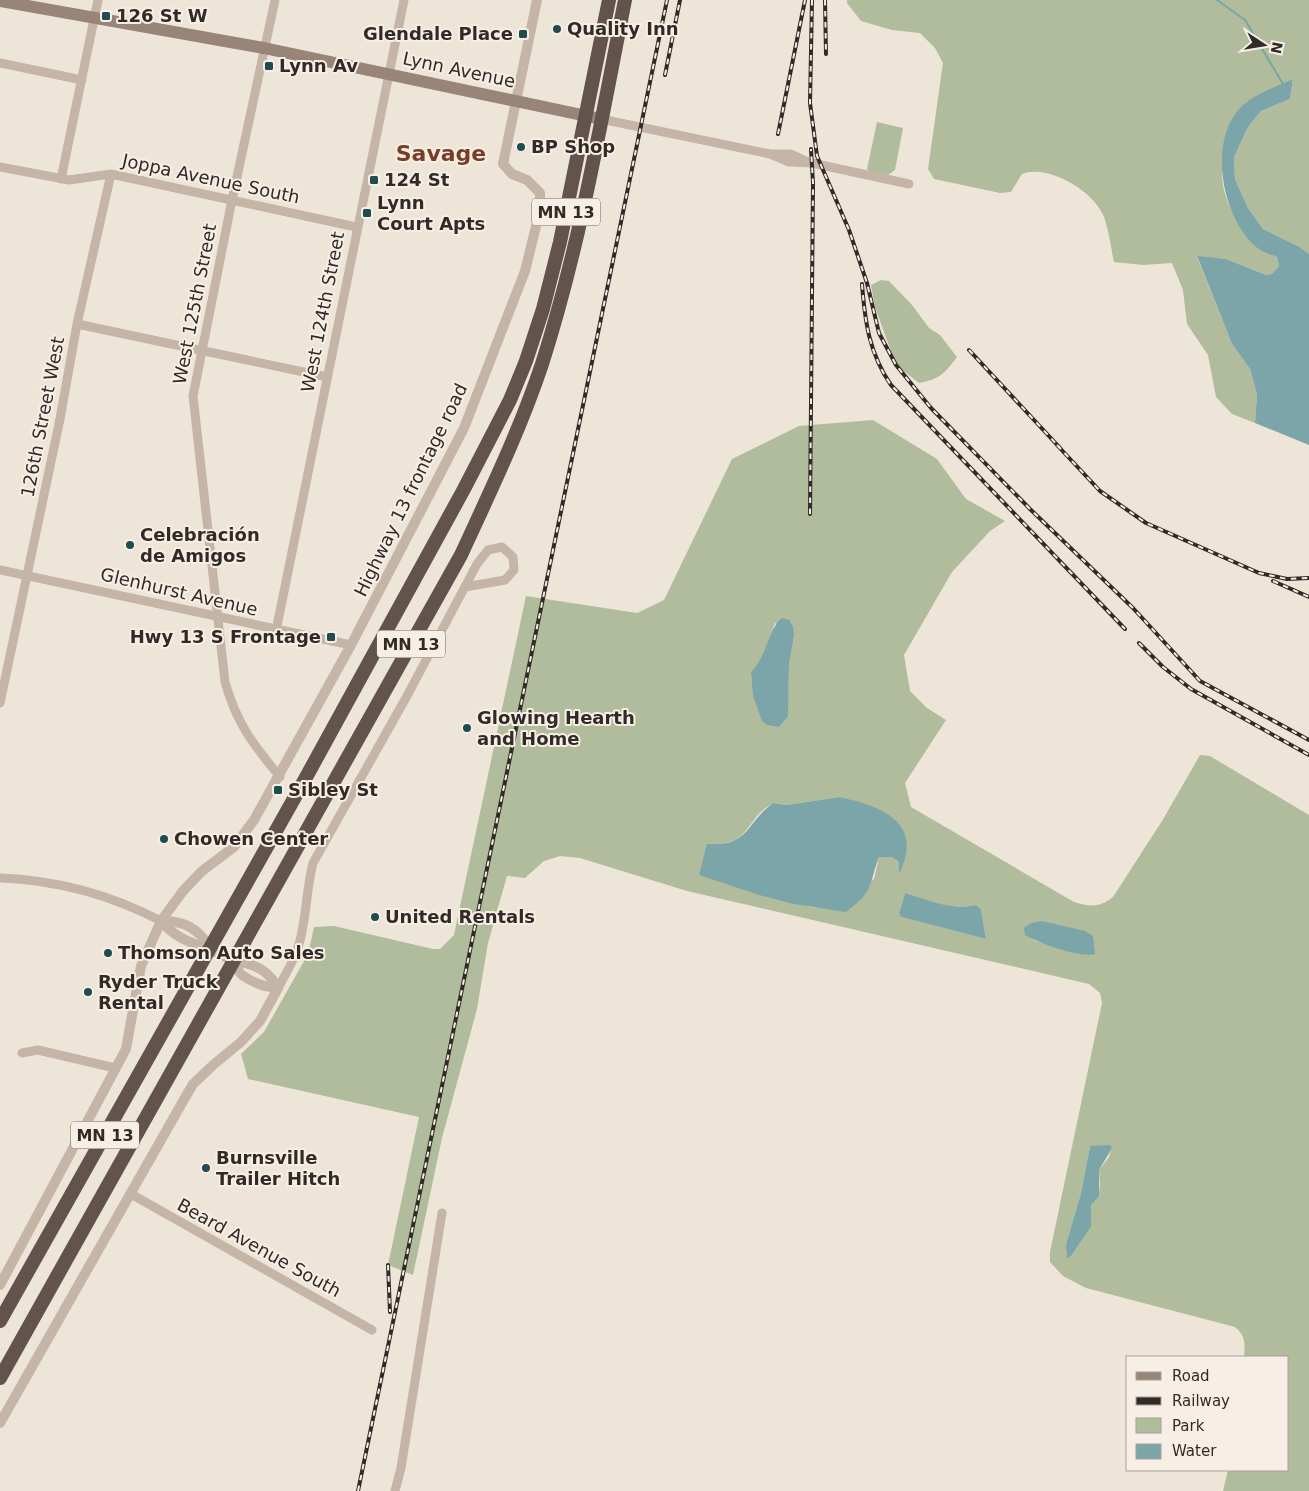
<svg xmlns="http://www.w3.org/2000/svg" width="1309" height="1491" viewBox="0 0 1309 1491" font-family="'DejaVu Sans',sans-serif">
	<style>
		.green { fill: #b0bc9b; fill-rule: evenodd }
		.water { fill: #7ba5a8 }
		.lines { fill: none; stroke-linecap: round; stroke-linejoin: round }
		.stream { stroke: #7ba5a8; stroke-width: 2 }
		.minor { stroke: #c5b5a6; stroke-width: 9 }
		.tertiary { stroke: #c5b5a6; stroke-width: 10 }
		.secondary { stroke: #988578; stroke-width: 12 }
		.trunk { stroke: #62544c; stroke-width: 14 }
		.rail-casing { stroke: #322a26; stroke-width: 4 }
		.rail { stroke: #f7efe5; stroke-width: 2; stroke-dasharray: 5.5; stroke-linecap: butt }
		.poi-dot { fill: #204b4f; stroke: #f7efe5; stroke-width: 2 }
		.labels { text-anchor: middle; stroke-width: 4; stroke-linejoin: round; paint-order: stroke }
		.shield { fill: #f7efe5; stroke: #6d655f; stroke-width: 1 }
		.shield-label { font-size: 16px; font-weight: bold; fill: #322a26 }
		.poi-label { font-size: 18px; font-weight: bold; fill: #322a26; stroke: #f7efe5; text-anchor: start }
		.street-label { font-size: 18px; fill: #322a26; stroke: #f7efe5 }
		.district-label { font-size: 22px; font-weight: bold; fill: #793d27; stroke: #f7efe5 }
	</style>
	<rect width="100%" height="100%" fill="#eee5d9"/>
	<path class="green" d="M847,0h462v254l-11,-8 -35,-17 -15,-21 -13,-29 -1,-22 14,-30 13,-16 29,-12 3,-20 -46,24 -25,70c0,34 26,70 55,84l2,9 -7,8 -6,1 -40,-16 -29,-2 35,87 18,25 7,25 -2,29 -23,-9 -16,-17 -8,-42 -21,-31 -4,-34 -11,-27 -29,2 -29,-3c-3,-14 -5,-31 -10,-45 -10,-26 -56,-53 -82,-43l-11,18 -11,1 -66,-14 -6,-10 15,-106 -8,-15 -15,-15 -28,-3 -31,-9 -14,-18z
		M877,122l26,6 -8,42 -7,5 -17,-2 -4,-4z
		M881,280l8,1 23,24 17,23 11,7 17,22c-13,17 -17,22 -38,26l-23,-18 -21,-58 -4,-22z
		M873,420l64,39 29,40 39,22 -15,10 -38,41 -48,83 6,36 17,17 19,12 -41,63 6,24 163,95c16,5 25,6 39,-5l49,-76 38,-66 10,1 99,59v676h-86l5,-21h60v-113h-44c1,-13 2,-21 -9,-30l-149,-39 -23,-12 -13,-14v-10l52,-249 -2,-10 -11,-9 -402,-93 -107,-33 -20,-2 -16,5 -19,17 -18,-2 -19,67 -11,66 -35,129 -29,137 -25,-10 31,-148 -171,-38 -7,-25 23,-22 44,-78 6,-27 20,-1 99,23h7l14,-14 72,-339 111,17 27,-13 68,-141 67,-33zM775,623l19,13 -5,29 -1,37 -36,-20 -1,-10 10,-11zM840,797c40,9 85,26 59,76v-11l-8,-5h-12l-5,22 -49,29 -14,-1 -112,-32 21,-31c21,-2 25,-13 37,-28 4,-5 10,-9 16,-13l13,2zM905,893c23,8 47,18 71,12l5,4 5,30 -85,-22 -2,-4zM1042,921l7,2 25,30 -41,-13zM1090,1146l22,1 -3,10 -10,13c1,19 3,20 -8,35v22l-20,29 -5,-12 15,-51z"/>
	<path class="water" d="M1293,79l-3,20 -29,12 -13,16 -14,30 1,22 13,29 15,21 35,17 11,8v191l-54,-22 2,-29 -7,-25 -18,-25 -35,-88 29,3 40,16 6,-1 7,-8 -2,-9c-8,-3 -17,-6 -23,-12 -32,-29 -46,-103 -14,-137 14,-14 36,-21 53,-29z
		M782,618l7,2 4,7 1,9 -5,29 -1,51 -9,11 -12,-2 -5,-4 -9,-25 -2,-24c17,-17 17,-44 31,-54z
		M840,797c42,9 85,26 59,77v-12l-8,-5h-12c-11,29 -4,33 -33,55l-52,-8 -35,-9 -60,-20 8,-31c42,3 37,-19 66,-41l13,2z
		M905,893c24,7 46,18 71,12l5,4 5,30 -85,-22 -2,-4z
		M1042,921l43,10 8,5 2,18c-16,4 -54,-10 -70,-19l-1,-7 7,-5z
		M1109,1145l3,2 -1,3 -12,20v26l-8,9v22l-20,29 -4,2 -1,-14 15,-51 9,-47z"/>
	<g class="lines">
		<path class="stream" d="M1217,0l28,20 38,64"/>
		<path class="minor" d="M275,0l-43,200 -39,196 32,286c12,42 27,61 55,95
			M0,63l82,17
			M601,119l169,35 19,8 23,1 97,21
			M773,154h18l15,7
			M0,167l69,13 42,-6 245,53
			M61,179l37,-179
			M77,324l250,53
			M0,570l351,75
			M276,631l128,-631
			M0,703l60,-284 17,-95 34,-150
			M0,878c56,2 111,17 161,43
			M278,988c10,-18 21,-36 24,-57 5,-23 5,-45 11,-68l94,-167 70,-132 11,-14 14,-3 11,10 1,13 -9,10 -40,7
			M22,1053l16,-3 77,18
			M131,1194l241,136
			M395,1491l6,-23 41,-255"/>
		<path class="tertiary" d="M161,921c19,23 42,23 66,37 8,4 9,12 15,17 11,8 23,12 36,13
			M161,921c23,-1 38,8 50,28
			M233,962c20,0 36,9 45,26
			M0,1285l126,-236 15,-83 20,-45 22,-30 19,-20 32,-24 20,-27 97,-175 113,-217 61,-157 15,-61v-17l-13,-13 -15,-6 -9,-10 34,-164
			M0,1423l182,-320 11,-19 20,-19 28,-23 19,-21 18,-33"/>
		<path class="secondary" d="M0,1l264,47 337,71"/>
		<path class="trunk" d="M0,1321l304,-540 160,-292 46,-89 16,-39 17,-52 17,-67 49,-242
			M0,1378l461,-823c29,-63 59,-125 81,-191 38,-119 59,-242 83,-364"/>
		<defs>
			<path id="rail" d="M812,0l-2,103 7,53 32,74 18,53 12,50 17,32 35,43 99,101 103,99 67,73 109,59
				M825,0l1,54
				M665,75l15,-75
				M778,134l27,-134
				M862,284c3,38 7,69 29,101l234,244
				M969,350l92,99
				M1057,445l43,46 46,32 113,50 28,6 22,-1
				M810,514l3,-331 -2,-34
				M1273,581l36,16
				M1139,643l24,24 28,22 118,66
				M388,1265l2,47
				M358,1491l309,-1491"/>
		</defs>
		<use href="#rail" class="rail-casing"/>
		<use href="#rail" class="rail"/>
	</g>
	<g class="poi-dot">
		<rect x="101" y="11" width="10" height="10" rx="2.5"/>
		<circle cx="557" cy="29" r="5"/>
		<rect x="518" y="29" width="10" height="10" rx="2.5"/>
		<rect x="264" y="61" width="10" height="10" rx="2.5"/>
		<circle cx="521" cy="147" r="5"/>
		<rect x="369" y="175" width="10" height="10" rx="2.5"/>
		<rect x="362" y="208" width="10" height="10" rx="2.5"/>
		<circle cx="130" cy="545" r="5"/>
		<rect x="326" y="632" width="10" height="10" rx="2.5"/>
		<circle cx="467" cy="728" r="5"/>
		<rect x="273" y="785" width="10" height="10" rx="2.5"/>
		<circle cx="164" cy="839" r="5"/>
		<circle cx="375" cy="917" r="5"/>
		<circle cx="108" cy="953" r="5"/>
		<circle cx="88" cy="992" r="5"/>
		<circle cx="206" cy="1168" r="5"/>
	</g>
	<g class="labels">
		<g class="shield">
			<rect x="532" y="198.5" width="68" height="27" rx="4"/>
			<rect x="377" y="630.5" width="68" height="27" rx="4"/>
			<rect x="71" y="1121.5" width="68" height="27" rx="4"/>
		</g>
		<g class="shield-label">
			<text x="566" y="218">MN 13</text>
			<text x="411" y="650">MN 13</text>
			<text x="105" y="1141">MN 13</text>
		</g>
		<g class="poi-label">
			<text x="116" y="22">126 St W</text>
			<text x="567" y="35">Quality Inn</text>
			<text x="513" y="40" text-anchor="end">Glendale Place</text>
			<text x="279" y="72">Lynn Av</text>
			<text x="531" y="153">BP Shop</text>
			<text x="384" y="186">124 St</text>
			<text x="377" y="209">Lynn<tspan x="377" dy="21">Court Apts</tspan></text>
			<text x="140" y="541">Celebración<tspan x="140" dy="21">de Amigos</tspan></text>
			<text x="321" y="643" text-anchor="end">Hwy 13 S Frontage</text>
			<text x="477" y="724">Glowing Hearth<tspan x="477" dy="21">and Home</tspan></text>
			<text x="288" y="796">Sibley St</text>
			<text x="174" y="845">Chowen Center</text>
			<text x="385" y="923">United Rentals</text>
			<text x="118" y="959">Thomson Auto Sales</text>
			<text x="98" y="988">Ryder Truck<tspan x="98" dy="21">Rental</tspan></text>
			<text x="216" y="1164">Burnsville<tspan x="216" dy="21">Trailer Hitch</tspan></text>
		</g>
		<g class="street-label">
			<text transform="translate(459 70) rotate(12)" y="6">Lynn Avenue</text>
			<text transform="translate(211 179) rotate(12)" y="6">Joppa Avenue South</text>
			<text transform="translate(195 304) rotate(-79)" y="6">West 125th Street</text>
			<text transform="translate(323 312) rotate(-79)" y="6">West 124th Street</text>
			<text transform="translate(43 417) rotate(-79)" y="6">126th Street West</text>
			<text transform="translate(411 490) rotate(-64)" y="6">Highway 13 frontage road</text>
			<text transform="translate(179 592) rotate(13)" y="6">Glenhurst Avenue</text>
			<text transform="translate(259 1248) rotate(29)" y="6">Beard Avenue South</text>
		</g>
		<g class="district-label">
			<text x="441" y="161">Savage</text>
		</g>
	</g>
	<rect x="1126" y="1356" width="162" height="115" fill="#f7efe5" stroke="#a8a099"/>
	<rect x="1136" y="1372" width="25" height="8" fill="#988578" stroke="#a8a099"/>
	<text x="1172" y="1381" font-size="15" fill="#322a26">Road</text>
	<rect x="1136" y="1397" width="25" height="8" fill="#322a26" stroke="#a8a099"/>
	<text x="1172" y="1406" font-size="15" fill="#322a26">Railway</text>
	<rect x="1136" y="1418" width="25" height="15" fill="#b0bc9b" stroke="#a8a099"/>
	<text x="1172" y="1431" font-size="15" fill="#322a26">Park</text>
	<rect x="1136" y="1444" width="25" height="15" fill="#7ba5a8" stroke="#a8a099"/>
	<text x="1172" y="1456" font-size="15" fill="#322a26">Water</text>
	<g transform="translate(1264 45) rotate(102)" stroke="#f7efe5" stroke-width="4" paint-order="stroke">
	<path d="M0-4L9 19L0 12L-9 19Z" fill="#322a26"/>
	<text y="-8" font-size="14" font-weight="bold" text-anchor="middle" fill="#322a26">N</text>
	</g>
</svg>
